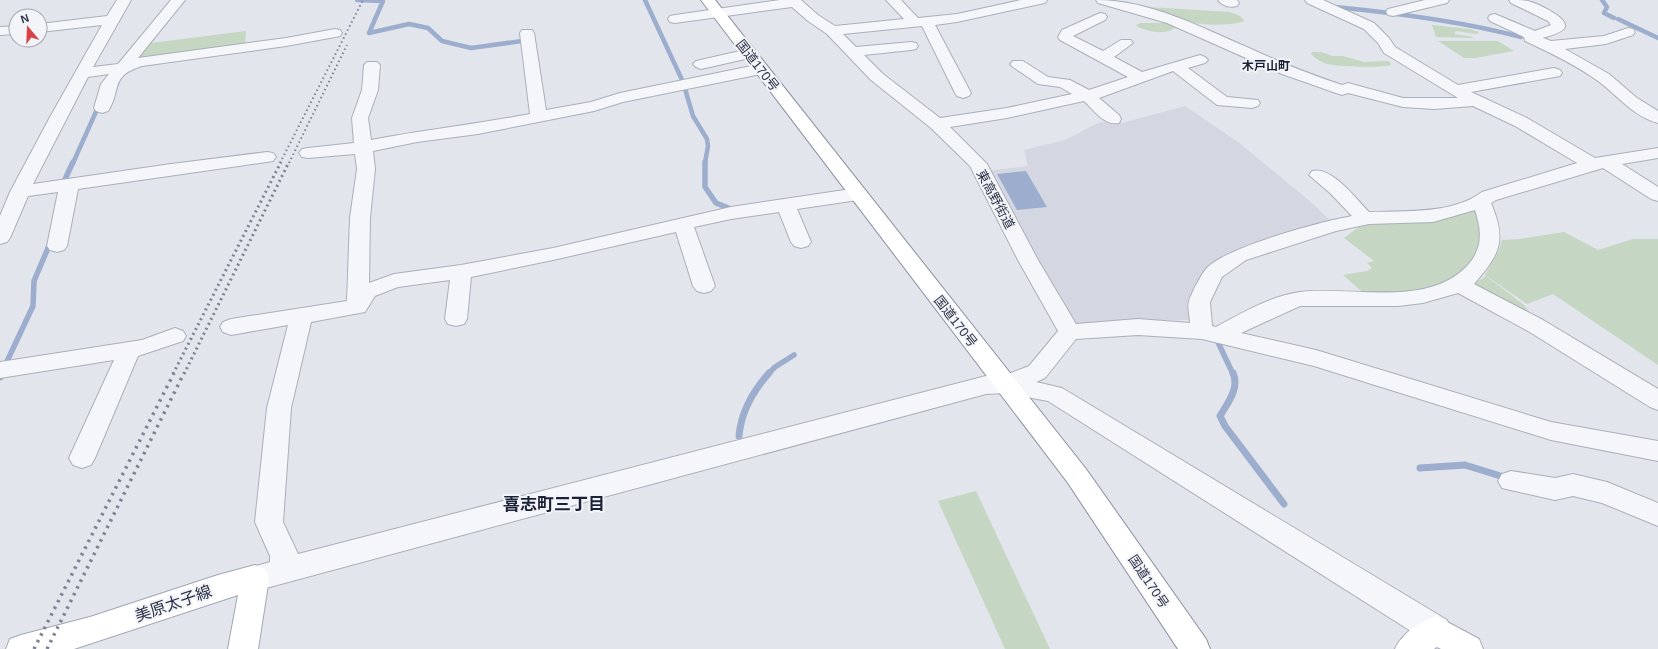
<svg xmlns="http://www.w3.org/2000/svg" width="1658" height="649" viewBox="0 0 1658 649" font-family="Arial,'Noto Sans JP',sans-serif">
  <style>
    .built { fill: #d4d7e1 }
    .green { fill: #c5d6c3 }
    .water { fill: #9cadcd }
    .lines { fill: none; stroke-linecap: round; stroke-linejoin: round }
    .stream-far2 { stroke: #9cadcd; stroke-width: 4.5 }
    .stream-far1 { stroke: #9cadcd; stroke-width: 5.5 }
    .stream { stroke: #9cadcd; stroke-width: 7 }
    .minor-casing { stroke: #aaafb9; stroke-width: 2 }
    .major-casing { stroke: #a1a7b8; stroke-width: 2 }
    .highway-casing { stroke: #8990a3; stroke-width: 2 }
    .minor { fill: #f5f6f9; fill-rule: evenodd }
    .major { fill: #fff; fill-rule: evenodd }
    .highway { fill: #fff; fill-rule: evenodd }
    .rail-far2 { stroke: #7b8296; stroke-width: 2; stroke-dasharray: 1.5 3; stroke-linecap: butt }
    .rail-far1 { stroke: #7b8296; stroke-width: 3; stroke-dasharray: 2 3.5; stroke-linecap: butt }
    .rail { stroke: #7b8296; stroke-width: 3.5; stroke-dasharray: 2.5 5; stroke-linecap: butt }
    .labels { text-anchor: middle; stroke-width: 4; stroke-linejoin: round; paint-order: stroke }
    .far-neighbourhood-label { font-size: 12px; font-weight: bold; fill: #1b2136; stroke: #f2f4f8 }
    .street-label { font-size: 13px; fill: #293045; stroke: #f2f4f8 }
    .near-street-label { font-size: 16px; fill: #293045; stroke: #f2f4f8 }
    .near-neighbourhood-label { font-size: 17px; font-weight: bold; fill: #1b2136; stroke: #f2f4f8 }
  </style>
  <rect width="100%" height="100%" fill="#e2e5eb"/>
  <path class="built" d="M 1185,106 L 1238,142 L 1311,202 L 1334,224 L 1230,254 L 1193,320 L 1136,321 L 1081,327 L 1069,320 L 986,171 L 1028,166 L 1024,150 L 1065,140 L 1098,123 L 1112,120 L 1122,123 Z"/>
  <g class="green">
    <path d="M 1148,7 L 1230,12 L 1240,16 L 1245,21 C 1216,30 1175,21 1147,11 Z"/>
    <path d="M 1140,23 L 1170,23 L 1177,26 C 1167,36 1149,32 1138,27 L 1136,25 Z"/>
    <path d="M 1432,25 L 1469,29 L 1479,32 L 1477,34 L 1456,31 L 1454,34 L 1474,37 L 1471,38 L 1436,37 Z"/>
    <path d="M 246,31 L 245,46 L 132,60 L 143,44 Z"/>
    <path d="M 1438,41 L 1498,41 L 1514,51 L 1475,58 L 1464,58 Z"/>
    <path d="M 1312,52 L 1321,52 L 1333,56 L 1343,56 L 1364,62 L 1387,61 L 1390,62 L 1391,65 C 1381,68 1334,67 1324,63 C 1319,61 1314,57 1311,54 Z"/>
    <path d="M 1478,209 L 1486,235 L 1467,274 L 1428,291 L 1368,297 L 1343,275 L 1367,271 L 1372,268 L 1367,263 L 1374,261 L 1344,238 L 1359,227 L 1368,225 L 1432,221 Z"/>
    <path d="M 1564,232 L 1598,250 L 1633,239 L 1658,239 L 1658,365 L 1553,294 L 1527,304 L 1485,275 L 1499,250 L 1502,240 L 1520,239 Z"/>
    <path d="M 1486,276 L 1523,304 L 1542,327 L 1468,287 Z"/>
    <path d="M 976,491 L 1050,649 L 1005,649 L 938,501 Z"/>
  </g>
  <path class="water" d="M 1026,171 L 1047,207 L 1017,210 L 997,174 Z"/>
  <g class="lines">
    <g class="stream-far2">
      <path d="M 357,0 L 383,1 L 369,33 L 409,24 L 428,28 L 442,41 L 471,48 L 529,40"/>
      <path d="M 645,0 L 683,82 L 693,116 L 707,139 L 708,146 L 705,163"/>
      <path d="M 1602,0 L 1607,7 L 1604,13 L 1614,18"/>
      <path d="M 1335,7 C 1397,13 1460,21 1521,37"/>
      <path d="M 1618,19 L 1658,38"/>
      <path d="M 73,163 L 99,105"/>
    </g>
    <g class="stream-far1">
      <path d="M 705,162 L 705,187 L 716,203 L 731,209"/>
      <path d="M 62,186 L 73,162"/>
      <path d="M 1216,338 L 1233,374"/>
      <path d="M 1,374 L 33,306 L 34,281 L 51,241"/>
      <path d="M 768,374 L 775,367 L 794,355"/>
    </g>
    <g class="stream">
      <path d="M 1233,373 C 1240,388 1227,404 1220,416 L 1225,426 L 1284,504"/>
      <path d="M 0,377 L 1,373"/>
      <path d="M 739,436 C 741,412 753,391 769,373"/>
      <path d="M 1420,468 L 1465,465 L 1507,478"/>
    </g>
    <g class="minor-casing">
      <g id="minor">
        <path d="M 117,0 L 131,0 L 93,67 L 118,64 L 171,0 L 185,0 L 138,58 L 286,38 L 335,29 L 340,30 L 342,33 L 340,36 L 335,37 L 286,46 L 142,66 C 109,76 122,90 108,111 L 102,113 L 96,111 L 94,108 L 101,84 L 109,74 L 88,77 L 33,184 L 171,164 L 267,152 L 273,153 L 276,157 L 273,161 L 267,162 L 78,189 L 67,246 L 64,250 L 57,252 L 50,250 L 47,246 L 58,192 L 28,196 L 10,238 L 7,242 L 0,244 L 0,216 L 10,192 L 50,117 L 102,25 L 40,32 L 40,24 L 107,16 Z"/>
        <path d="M 780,0 L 801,0 L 818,15 L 835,26 L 904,19 L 886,0 L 901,0 L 918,18 L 957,14 L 1021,0 L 1047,0 L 1045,3 L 1040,4 L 957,22 L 935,25 L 971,93 L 969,96 L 963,98 L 957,96 L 955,93 L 922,26 L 843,34 L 856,47 L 911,42 L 916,43 L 918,46 L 916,49 L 911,50 L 864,55 L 883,74 L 940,118 L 1007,108 L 1072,94 L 1060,87 L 1038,84 L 1013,67 L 1010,64 L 1013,61 L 1023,61 L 1048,77 L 1070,80 L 1089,90 L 1128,77 L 1060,40 L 1058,37 L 1062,30 L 1100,13 L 1105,14 L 1107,17 L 1105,20 L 1073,36 L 1103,51 L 1121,40 L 1131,40 L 1133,43 L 1114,57 L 1142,72 L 1200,55 L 1205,57 L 1208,60 L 1205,63 L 1188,68 L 1227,97 L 1258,100 L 1260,103 L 1258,106 L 1252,108 L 1217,105 L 1173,71 L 1099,98 L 1119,115 L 1121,119 L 1119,123 C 1104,126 1094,110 1084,101 L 1007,118 L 950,127 L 987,164 L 1038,260 L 1076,324 L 1138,319 L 1190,323 C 1190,317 1187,307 1189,301 C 1191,294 1201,275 1206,269 C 1225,247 1320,222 1352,216 L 1331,194 L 1309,175 L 1312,171 C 1332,166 1356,199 1369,212 C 1405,211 1453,214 1482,192 L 1577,163 L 1515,126 L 1473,106 L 1434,109 L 1403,107 L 1348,93 L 1342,95 L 1336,93 L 1282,74 L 1167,23 L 1098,3 L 1096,0 C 1150,0 1200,27 1249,48 C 1279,62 1310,74 1342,85 L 1348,83 L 1403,98 L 1458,98 L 1384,53 L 1378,43 L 1364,29 L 1307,3 L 1305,0 L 1323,0 L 1374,23 L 1389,38 L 1395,47 L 1458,85 L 1554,68 L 1560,70 L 1562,73 L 1560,76 L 1471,92 L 1527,118 L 1595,158 L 1658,148 L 1658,158 L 1622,164 L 1658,187 L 1658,201 L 1651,199 L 1603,168 L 1496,200 L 1491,203 C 1507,241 1500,254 1474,284 L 1543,320 L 1658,389 L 1658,410 L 1650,407 L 1528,331 L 1458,293 L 1423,303 L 1398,306 L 1300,306 L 1241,333 L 1316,350 L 1551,422 L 1658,441 L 1658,461 L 1551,440 L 1314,366 L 1202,339 L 1138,335 L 1076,339 L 1045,378 L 1036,382 L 1062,388 L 1447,620 L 1451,630 L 1447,640 L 1436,644 L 1425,640 L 1048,401 L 1005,393 L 986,394 L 255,591 L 245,587 L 241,578 L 245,569 L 270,562 L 270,556 L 255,522 L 267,408 L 288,325 L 231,335 L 223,332 L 220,327 L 223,322 L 231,319 L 347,301 L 350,218 L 357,169 L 355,154 L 308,158 L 302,157 L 299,153 L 302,149 L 308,148 L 354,143 L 352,118 L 362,90 L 364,65 L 367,62 L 377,62 L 380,65 L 378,90 L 368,118 L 371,140 C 424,130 477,124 530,114 L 520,33 L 522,30 L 532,30 L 534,33 L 546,110 L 591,102 L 620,93 L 761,64 L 766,66 L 769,69 L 766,72 L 761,74 L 623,102 L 594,111 L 478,134 L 417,142 L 373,151 L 375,169 L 370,218 L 369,283 L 394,274 L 461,265 L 553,248 L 731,207 L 858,188 L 865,190 L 867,194 L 865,198 L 858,200 L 797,209 L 811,242 L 808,246 L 801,248 L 794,246 L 791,242 L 779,212 L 731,219 L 694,227 L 715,286 L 711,291 L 704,293 L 697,291 L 693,286 L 676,232 L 553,260 L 471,277 L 467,319 L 464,324 L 456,326 L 448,324 L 445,319 L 450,280 L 398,287 L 375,296 L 365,312 L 311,322 L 291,408 L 283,522 L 298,554 L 986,376 L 1003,376 L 1029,366 L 1058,331 L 1018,260 L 970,166 L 931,128 L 871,80 L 827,34 L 808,21 L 792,7 L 675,23 L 670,22 L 668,19 L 670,16 L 675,15 ZM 1475,210 C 1482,231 1483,249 1467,266 C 1427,308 1353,286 1300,292 C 1273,295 1240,314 1216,327 L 1212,326 L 1210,302 L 1222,277 L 1246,260 L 1336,231 L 1369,224 L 1433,222 Z"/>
        <path d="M 1218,0 L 1237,0 L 1239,3 L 1237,6 C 1230,8 1222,6 1218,0 Z"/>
        <path d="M 1425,0 L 1449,0 L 1447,3 L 1393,16 L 1388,15 L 1386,12 L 1388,9 Z"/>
        <path d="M 1509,0 C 1515,0 1523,0 1528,1 C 1536,3 1568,17 1565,27 C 1563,33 1548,36 1543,38 L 1551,41 L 1604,36 L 1628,28 L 1633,29 L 1635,32 L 1633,35 L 1606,44 L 1565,49 L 1609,74 L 1637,98 L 1658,111 L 1658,123 C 1634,117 1617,95 1598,81 C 1576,65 1549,52 1525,41 L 1524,37 L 1490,21 L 1488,18 L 1490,15 L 1495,14 L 1535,31 L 1551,25 L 1548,21 L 1511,3 Z"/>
        <path d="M 16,26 L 16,34 L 0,35 L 0,27 Z"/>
        <path d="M 749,49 L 754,51 L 757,54 L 754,57 L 701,69 L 696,67 L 693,64 L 696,61 Z"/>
        <path d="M 175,328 L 183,331 L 186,336 L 183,341 L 138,356 L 95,458 L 91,465 L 82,468 L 73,465 L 69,458 L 114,360 L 0,378 L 0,362 L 142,340 Z"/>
        <path d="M 1511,471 L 1555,478 L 1573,474 L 1607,482 L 1658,503 L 1658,526 L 1602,503 L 1573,496 L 1555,500 L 1502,488 L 1498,481 L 1502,474 Z"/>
      </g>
    </g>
    <g class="major-casing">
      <g id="major">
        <path d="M 255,565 L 265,569 L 269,578 L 258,649 L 228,649 L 238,595 L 74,649 L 6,649 L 10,639 L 21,635 L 90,617 L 218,575 Z"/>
        <path d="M 1436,616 L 1479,639 L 1483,649 L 1441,649 L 1437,647 L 1434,649 L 1395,649 C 1402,633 1420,622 1436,616 Z"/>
      </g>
    </g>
    <g class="highway-casing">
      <path id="highway" d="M 701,0 L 715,0 L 1086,469 L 1206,639 L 1210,649 L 1178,649 L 1068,483 Z"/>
    </g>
    <use href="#minor" class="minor"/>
    <use href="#major" class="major"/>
    <use href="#highway" class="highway"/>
    <g class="rail-far2">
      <path d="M 280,163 L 363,0"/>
      <path d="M 289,163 L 347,45"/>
    </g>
    <g class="rail-far1">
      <path d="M 173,374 L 281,162"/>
      <path d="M 184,374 L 289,162"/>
    </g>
    <g class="rail">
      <path d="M 34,649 L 174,373"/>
      <path d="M 47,649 L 184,373"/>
    </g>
  </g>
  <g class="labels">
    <g class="far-neighbourhood-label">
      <text x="1266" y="70">木戸山町</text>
    </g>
    <g class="street-label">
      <text transform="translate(758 65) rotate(52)" y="5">国道170号</text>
      <text transform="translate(996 199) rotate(62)" y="5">東高野街道</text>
      <text transform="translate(956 321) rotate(52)" y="5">国道170号</text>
      <text transform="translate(1149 581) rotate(56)" y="5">国道170号</text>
    </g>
    <g class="near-street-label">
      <text transform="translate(173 603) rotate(-19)" y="6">美原太子線</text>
    </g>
    <g class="near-neighbourhood-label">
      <text x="554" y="510">喜志町三丁目</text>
    </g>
  </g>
  <g transform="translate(28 28) rotate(341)"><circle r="19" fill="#f2f4f8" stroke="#a2a6b0"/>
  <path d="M0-3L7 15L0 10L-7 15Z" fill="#d64245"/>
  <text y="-6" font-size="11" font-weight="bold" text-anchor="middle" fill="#293045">N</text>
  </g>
</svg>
